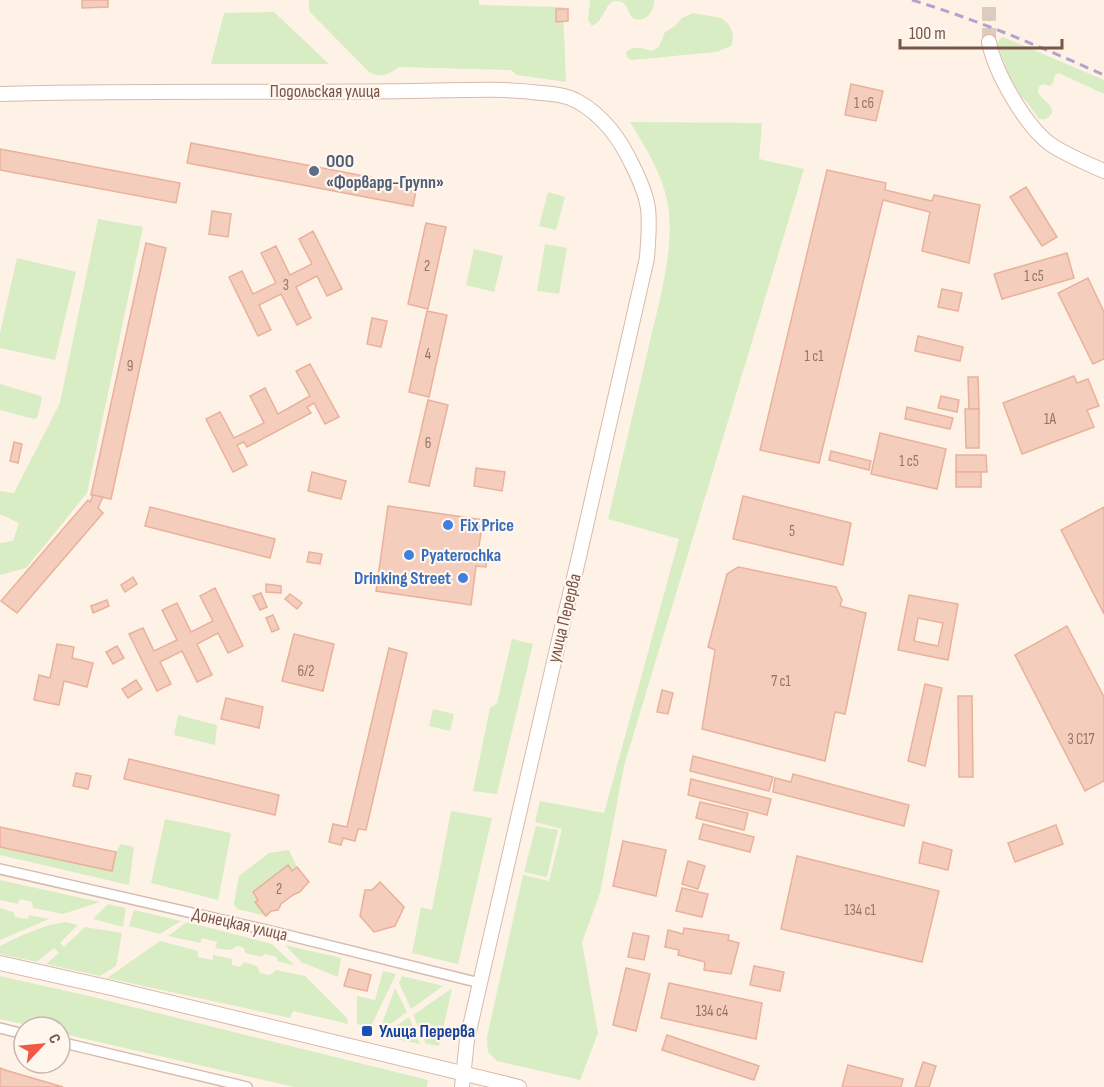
<svg xmlns="http://www.w3.org/2000/svg" width="1104" height="1087" viewBox="0 0 1104 1087" font-family="'Sofia Sans Condensed',sans-serif">
  <style>
    .green { fill: #d8edc3 }
    .building { fill: #f5cdbc; stroke: #e9b19b; stroke-width: 1.5; fill-rule: evenodd }
    .lines { fill: none; stroke-linecap: round; stroke-linejoin: round }
    .secondary-tunnel { stroke: #ddcbbe; stroke-width: 14; stroke-dasharray: 14 7; stroke-linecap: butt }
    .street-casing { stroke: #d4bbae; stroke-width: 12 }
    .secondary-casing { stroke: #d7baaa; stroke-width: 16 }
    .street { stroke: #fff; stroke-width: 9 }
    .secondary { stroke: #fff; stroke-width: 14 }
    .rail { stroke: #b4a3c9; stroke-width: 3; stroke-dasharray: 9 6; stroke-linecap: butt }
    .service-dot { fill: #5c6f8a; stroke: #fff7ee; stroke-width: 2 }
    .shop-dot { fill: #3f7fe0; stroke: #fff7ee; stroke-width: 2 }
    .transit-dot { fill: #1a4fb4; stroke: #fff7ee; stroke-width: 2 }
    .labels { text-anchor: middle; stroke-width: 4.5; stroke-linejoin: round; paint-order: stroke }
    .number-label { font-size: 15px; fill: #997365 }
    .street-label { font-size: 18px; fill: #7a5548; stroke: #fff7ee }
    .service-label { font-size: 18px; font-weight: bold; fill: #4e5e75; stroke: #fff7ee; text-anchor: start }
    .shop-label { font-size: 18px; font-weight: bold; fill: #366cbe; stroke: #fff7ee; text-anchor: start }
    .transit-label { font-size: 18px; font-weight: bold; fill: #164399; stroke: #fff7ee; text-anchor: start }
  </style>
  <rect width="100%" height="100%" fill="#fef2e6"/>
  <g class="green">
    <path d="M 309,0 L 479,0 L 479,5 L 563,7 L 566,82 L 517,75 L 511,70 L 399,67 C 388,75 380,79 368,71 L 309,11 Z"/>
    <path d="M 590,0 L 654,0 C 654,5 653,10 650,14 C 647,18 638,22 633,18 C 626,13 630,0 614,1 C 605,4 604,21 592,26 L 588,20 Z"/>
    <path d="M 274,12 L 329,64 L 211,64 L 224,13 Z"/>
    <path d="M 693,13 L 721,18 C 731,24 736,35 731,46 L 716,52 L 632,60 L 629,59 L 627,57 L 626,52 L 633,48 L 641,48 L 652,51 L 656,49 L 659,47 L 665,32 L 675,26 L 682,18 Z"/>
    <path d="M 1003,37 L 1104,80 L 1104,94 L 1059,73 L 1055,75 L 1053,83 L 1050,86 L 1042,84 L 1039,87 C 1038,88 1038,90 1038,92 C 1041,100 1059,107 1049,117 C 1045,120 1044,119 1039,119 L 1027,102 L 1021,96 L 1009,76 L 998,46 C 998,41 999,39 1003,37 Z"/>
    <path d="M 630,122 L 762,123 L 759,159 L 804,169 L 624,766 L 600,893 L 582,942 L 598,1033 L 580,1080 L 497,1061 L 488,1052 L 487,1037 L 523,875 L 549,881 L 562,829 L 535,822 L 540,801 L 604,813 L 679,539 L 608,519 C 621,464 634,409 647,354 C 657,308 677,247 667,200 C 661,172 645,146 630,122 Z"/>
    <path d="M 548,192 L 565,197 L 556,230 L 539,226 Z"/>
    <path d="M 98,219 L 143,227 L 87,493 L 26,568 L 0,575 L 0,543 L 13,541 L 19,523 L 0,514 L 0,491 L 14,493 L 60,403 Z"/>
    <path d="M 545,244 L 567,248 L 559,294 L 537,291 Z"/>
    <path d="M 474,249 L 503,256 L 494,292 L 466,285 Z"/>
    <path d="M 17,258 L 76,272 L 55,360 L 0,348 L 0,333 Z"/>
    <path d="M 0,384 L 41,396 L 42,399 L 37,418 L 34,419 L 0,410 Z"/>
    <path d="M 512,639 L 533,644 L 497,794 L 473,791 L 490,708 L 497,703 Z"/>
    <path d="M 433,709 L 454,714 L 450,731 L 429,726 Z"/>
    <path d="M 178,715 L 217,725 L 215,745 L 174,735 Z"/>
    <path d="M 451,811 L 492,818 L 458,964 L 412,953 L 421,907 L 432,910 Z"/>
    <path d="M 165,819 L 231,833 L 218,900 L 151,883 Z"/>
    <path d="M 536,826 L 558,830 L 547,877 L 524,872 Z"/>
    <path d="M 121,844 L 134,847 L 129,885 L 0,855 L 0,847 L 112,871 L 116,852 Z"/>
    <path d="M 289,850 L 297,867 L 292,871 L 288,865 L 253,892 L 258,900 L 256,902 L 266,916 L 237,909 L 234,904 L 239,876 L 269,853 Z"/>
    <path d="M 0,880 L 100,902 L 63,914 L 33,908 L 32,902 L 20,899 L 18,904 L 0,900 Z"/>
    <path d="M 108,904 L 126,908 L 123,927 L 93,919 Z"/>
    <path d="M 0,908 L 13,912 L 15,917 L 28,919 L 29,915 L 49,919 L 0,940 Z"/>
    <path d="M 134,910 L 181,921 L 160,934 L 129,926 Z"/>
    <path d="M 65,922 L 78,925 L 60,943 L 64,947 L 85,927 L 122,933 L 116,966 L 100,976 L 46,964 L 59,953 L 54,948 L 37,962 L 0,954 L 0,946 C 20,936 43,925 65,922 Z"/>
    <path d="M 187,922 L 272,944 L 295,966 L 277,961 L 277,957 L 264,954 L 262,957 L 245,953 L 244,948 L 238,946 L 230,950 L 215,948 L 217,942 L 202,938 L 200,943 L 168,936 Z"/>
    <path d="M 160,941 L 198,951 L 198,957 L 213,960 L 213,955 L 232,959 L 232,965 L 240,967 L 244,962 L 257,966 L 260,973 L 270,975 L 276,970 L 305,976 L 347,1018 L 348,1024 L 293,1011 L 290,1018 L 107,978 Z"/>
    <path d="M 285,945 L 341,958 L 338,977 L 301,962 Z"/>
    <path d="M 383,971 L 396,974 L 370,1028 L 357,1024 L 357,996 L 375,1000 Z"/>
    <path d="M 0,976 L 89,996 L 428,1080 L 427,1087 L 294,1087 L 60,1033 L 60,1027 L 36,1027 L 0,1019 Z"/>
    <path d="M 402,976 L 443,986 L 411,1009 L 399,983 Z"/>
    <path d="M 395,988 L 407,1012 L 379,1032 Z"/>
    <path d="M 451,989 L 452,989 L 439,1046 L 426,1044 L 413,1015 Z"/>
    <path d="M 409,1017 L 420,1044 L 382,1036 Z"/>
  </g>
  <g class="building">
    <path d="M 82,0 L 108,0 L 108,7 L 82,8 Z"/>
    <path d="M 556,9 L 568,9 L 568,21 L 556,22 Z"/>
    <path d="M 851,84 L 883,91 L 876,121 L 845,115 Z"/>
    <path d="M 191,143 L 417,186 L 413,206 L 187,163 Z"/>
    <path d="M 0,149 L 180,183 L 176,203 L 0,170 Z"/>
    <path d="M 827,170 L 886,183 L 885,190 L 932,201 L 934,195 L 980,205 L 969,263 L 922,251 L 930,212 L 883,200 L 819,463 L 760,450 Z"/>
    <path d="M 1026,187 L 1057,237 L 1042,246 L 1010,197 Z"/>
    <path d="M 212,211 L 231,214 L 228,237 L 209,234 Z"/>
    <path d="M 426,223 L 446,227 L 428,309 L 408,304 Z"/>
    <path d="M 313,231 L 342,289 L 327,296 L 317,276 L 296,287 L 311,318 L 297,325 L 281,294 L 259,305 L 271,330 L 258,336 L 229,277 L 242,271 L 253,294 L 276,283 L 261,253 L 276,246 L 290,275 L 312,264 L 299,239 Z"/>
    <path d="M 146,243 L 166,248 L 111,499 L 91,495 Z"/>
    <path d="M 1067,253 L 1074,278 L 1002,299 L 994,274 Z"/>
    <path d="M 1088,278 L 1104,312 L 1104,359 L 1093,364 L 1058,293 Z"/>
    <path d="M 942,289 L 962,293 L 958,311 L 938,307 Z"/>
    <path d="M 427,311 L 447,315 L 429,397 L 409,392 Z"/>
    <path d="M 372,318 L 387,321 L 381,347 L 367,344 Z"/>
    <path d="M 918,336 L 963,347 L 960,361 L 915,351 Z"/>
    <path d="M 310,364 L 339,417 L 325,424 L 314,403 L 307,407 L 311,413 L 247,447 L 244,442 L 237,445 L 247,465 L 233,472 L 206,419 L 220,412 L 234,438 L 264,423 L 250,396 L 265,388 L 278,414 L 310,396 L 296,371 Z"/>
    <path d="M 1074,376 L 1077,383 L 1088,379 L 1099,406 L 1087,410 L 1094,427 L 1022,454 L 1003,403 Z"/>
    <path d="M 968,377 L 978,377 L 979,409 L 969,409 Z"/>
    <path d="M 941,396 L 959,400 L 957,412 L 938,408 Z"/>
    <path d="M 428,400 L 448,405 L 429,486 L 409,482 Z"/>
    <path d="M 907,407 L 953,418 L 950,429 L 905,419 Z"/>
    <path d="M 965,409 L 979,409 L 979,448 L 966,448 Z"/>
    <path d="M 880,433 L 946,449 L 937,489 L 871,474 Z"/>
    <path d="M 14,442 L 22,444 L 18,463 L 10,461 Z"/>
    <path d="M 831,451 L 871,461 L 869,470 L 829,460 Z"/>
    <path d="M 956,455 L 986,455 L 987,472 L 956,472 Z"/>
    <path d="M 476,468 L 505,472 L 502,491 L 474,486 Z"/>
    <path d="M 312,472 L 346,481 L 341,499 L 308,491 Z"/>
    <rect x="956" y="472" width="25" height="15"/>
    <path d="M 93,495 L 103,497 L 98,508 L 103,513 L 17,613 L 1,601 L 88,500 L 90,502 Z"/>
    <path d="M 743,496 L 851,523 L 843,565 L 733,539 Z"/>
    <path d="M 388,506 L 483,520 L 478,553 L 487,554 L 486,567 L 476,566 L 471,605 L 376,591 Z"/>
    <path d="M 150,507 L 275,539 L 270,558 L 145,526 Z"/>
    <path d="M 1104,507 L 1104,614 L 1061,530 Z"/>
    <path d="M 309,552 L 322,554 L 320,564 L 307,562 Z"/>
    <path d="M 738,567 L 836,587 L 842,600 L 840,606 L 866,613 L 845,714 L 835,712 L 825,761 L 702,729 L 715,650 L 708,647 L 727,574 Z"/>
    <path d="M 133,577 L 137,584 L 125,592 L 121,585 Z"/>
    <path d="M 266,584 L 281,586 L 281,593 L 266,592 Z"/>
    <path d="M 215,588 L 243,646 L 228,653 L 218,633 L 197,644 L 212,675 L 197,682 L 182,651 L 160,662 L 171,684 L 157,691 L 129,634 L 143,628 L 154,651 L 177,640 L 162,610 L 177,603 L 191,632 L 213,621 L 200,596 Z"/>
    <path d="M 261,593 L 267,607 L 260,610 L 253,596 Z"/>
    <path d="M 290,594 L 302,603 L 297,609 L 285,599 Z"/>
    <path d="M 909,595 L 958,604 L 948,660 L 898,650 ZM 918,618 L 943,623 L 938,646 L 914,641 Z"/>
    <path d="M 107,600 L 109,606 L 93,613 L 91,606 Z"/>
    <path d="M 273,615 L 279,629 L 272,632 L 266,618 Z"/>
    <path d="M 1067,626 L 1104,697 L 1104,781 L 1085,791 L 1015,655 Z"/>
    <path d="M 294,634 L 334,644 L 323,691 L 282,681 Z"/>
    <path d="M 57,644 L 74,647 L 72,658 L 93,663 L 87,687 L 64,681 L 59,705 L 34,700 L 39,675 L 50,678 Z"/>
    <path d="M 117,646 L 124,658 L 113,664 L 106,652 Z"/>
    <path d="M 389,648 L 407,653 L 366,830 L 358,829 L 355,841 L 343,838 L 341,845 L 329,842 L 333,824 L 347,827 Z"/>
    <path d="M 136,680 L 142,689 L 128,698 L 122,689 Z"/>
    <path d="M 925,684 L 942,688 L 925,766 L 908,761 Z"/>
    <path d="M 662,690 L 673,693 L 668,714 L 657,712 Z"/>
    <path d="M 958,696 L 972,696 L 973,777 L 959,777 Z"/>
    <path d="M 226,698 L 263,707 L 259,728 L 221,719 Z"/>
    <path d="M 693,756 L 773,777 L 769,791 L 690,771 Z"/>
    <path d="M 129,759 L 279,795 L 275,815 L 124,779 Z"/>
    <path d="M 76,773 L 91,776 L 88,789 L 73,786 Z"/>
    <path d="M 793,774 L 909,805 L 904,826 L 773,792 L 775,778 L 791,782 Z"/>
    <path d="M 691,779 L 771,799 L 767,815 L 688,795 Z"/>
    <path d="M 700,802 L 748,813 L 744,830 L 696,818 Z"/>
    <path d="M 703,824 L 754,837 L 750,852 L 699,839 Z"/>
    <path d="M 1056,825 L 1063,844 L 1015,862 L 1008,843 Z"/>
    <path d="M 0,827 L 116,852 L 112,871 L 0,847 Z"/>
    <path d="M 623,841 L 666,850 L 656,896 L 613,886 Z"/>
    <path d="M 923,842 L 952,850 L 948,870 L 919,863 Z"/>
    <path d="M 797,856 L 939,891 L 922,962 L 781,929 Z"/>
    <path d="M 688,861 L 705,866 L 698,889 L 682,884 Z"/>
    <path d="M 288,865 L 292,871 L 297,867 L 309,882 L 304,887 L 300,892 L 293,895 L 281,904 L 278,910 L 271,911 L 266,916 L 255,902 L 258,900 L 253,892 Z"/>
    <path d="M 380,882 L 404,907 L 395,926 L 374,932 L 360,916 L 365,890 L 372,890 Z"/>
    <path d="M 682,888 L 708,894 L 702,917 L 676,911 Z"/>
    <path d="M 684,928 L 729,935 L 728,940 L 739,943 L 731,974 L 704,970 L 705,962 L 678,955 L 679,950 L 665,947 L 668,930 L 683,934 Z"/>
    <path d="M 633,933 L 649,936 L 644,960 L 628,957 Z"/>
    <path d="M 754,966 L 784,972 L 780,991 L 750,985 Z"/>
    <path d="M 626,968 L 650,974 L 636,1031 L 613,1025 Z"/>
    <path d="M 349,969 L 371,975 L 367,991 L 344,986 Z"/>
    <path d="M 669,983 L 762,1003 L 756,1039 L 661,1018 Z"/>
    <path d="M 667,1035 L 759,1066 L 754,1080 L 662,1050 Z"/>
    <path d="M 923,1062 L 936,1066 L 929,1087 L 915,1087 Z"/>
    <path d="M 848,1065 L 903,1079 L 901,1087 L 842,1087 Z"/>
    <path d="M 0,1068 L 5,1070 L 63,1087 L 0,1087 Z"/>
  </g>
  <g class="lines">
    <path class="secondary-tunnel" d="M 989,42 L 989,0"/>
    <g class="street-casing">
      <g id="street">
        <path d="M 0,869 L 275,932 L 480,983"/>
        <path d="M 0,1028 L 24,1034"/>
        <path d="M 60,1042 L 247,1087"/>
      </g>
    </g>
    <g class="secondary-casing">
      <g id="secondary">
        <path d="M 989,42 C 995,73 1025,125 1050,144 C 1066,155 1086,163 1104,171"/>
        <path d="M 0,94 C 137,90 273,93 410,91 C 454,91 498,87 541,93 C 553,94 566,95 577,101 C 590,108 602,119 611,130 C 625,147 645,187 648,208 C 650,225 648,241 647,258 L 578,561 L 559,640 L 480,983 L 467,1040 L 462,1087"/>
        <path d="M 0,963 L 107,987 L 519,1087"/>
      </g>
    </g>
    <use href="#street" class="street"/>
    <use href="#secondary" class="secondary"/>
    <path class="rail" d="M 912,0 C 978,20 1041,47 1104,75"/>
  </g>
  <circle class="service-dot" cx="314" cy="171" r="6"/>
  <g class="shop-dot">
    <circle cx="448" cy="525" r="6"/>
    <circle cx="409" cy="555" r="6"/>
    <circle cx="463" cy="578" r="6"/>
  </g>
  <rect class="transit-dot" x="361" y="1025" width="12" height="12" rx="3"/>
  <g class="labels">
    <g class="number-label">
      <text x="864" y="108">1 с6</text>
      <text x="427" y="271">2</text>
      <text x="1034" y="281">1 с5</text>
      <text x="286" y="290">3</text>
      <text x="428" y="359">4</text>
      <text x="814" y="361">1 с1</text>
      <text x="130" y="371">9</text>
      <text x="1050" y="424">1А</text>
      <text x="428" y="448">6</text>
      <text x="909" y="466">1 с5</text>
      <text x="792" y="536">5</text>
      <text x="306" y="676">6/2</text>
      <text x="781" y="686">7 с1</text>
      <text x="1081" y="744">3 С17</text>
      <text x="279" y="894">2</text>
      <text x="860" y="915">134 с1</text>
      <text x="712" y="1016">134 с4</text>
    </g>
    <g class="street-label">
      <text x="325" y="97">Подольская улица</text>
      <text transform="translate(564 618) rotate(-76)" y="6">улица Перерва</text>
      <text transform="translate(240 924) rotate(13)" y="6">Донецкая улица</text>
    </g>
    <g class="service-label">
      <text x="326" y="167">ООО<tspan x="326" dy="21">«Форвард-Групп»</tspan></text>
    </g>
    <g class="shop-label">
      <text x="460" y="531">Fix Price</text>
      <text x="421" y="561">Pyaterochka</text>
      <text x="451" y="584" text-anchor="end">Drinking Street</text>
    </g>
    <g class="transit-label">
      <text x="379" y="1037">Улица Перерва</text>
    </g>
  </g>
  <g transform="translate(42 1045) rotate(64)"><circle r="28" fill="#fff7ee" stroke="#cab6ac" stroke-width="1.5"/>
  <path d="M0-4.5L10 22L0 15L-10 22Z" fill="#f05944"/>
  <text y="-9" font-size="16" font-weight="bold" text-anchor="middle" fill="#7a5548">С</text>
  </g>
  <path d="M900 39v9h162v-9" fill="none" stroke="#7a5548" stroke-width="3"/>
  <text x="909" y="39" font-size="18" fill="#7a5548" stroke="#fff7ee" stroke-width="4.5" paint-order="stroke">100 m</text>
</svg>
